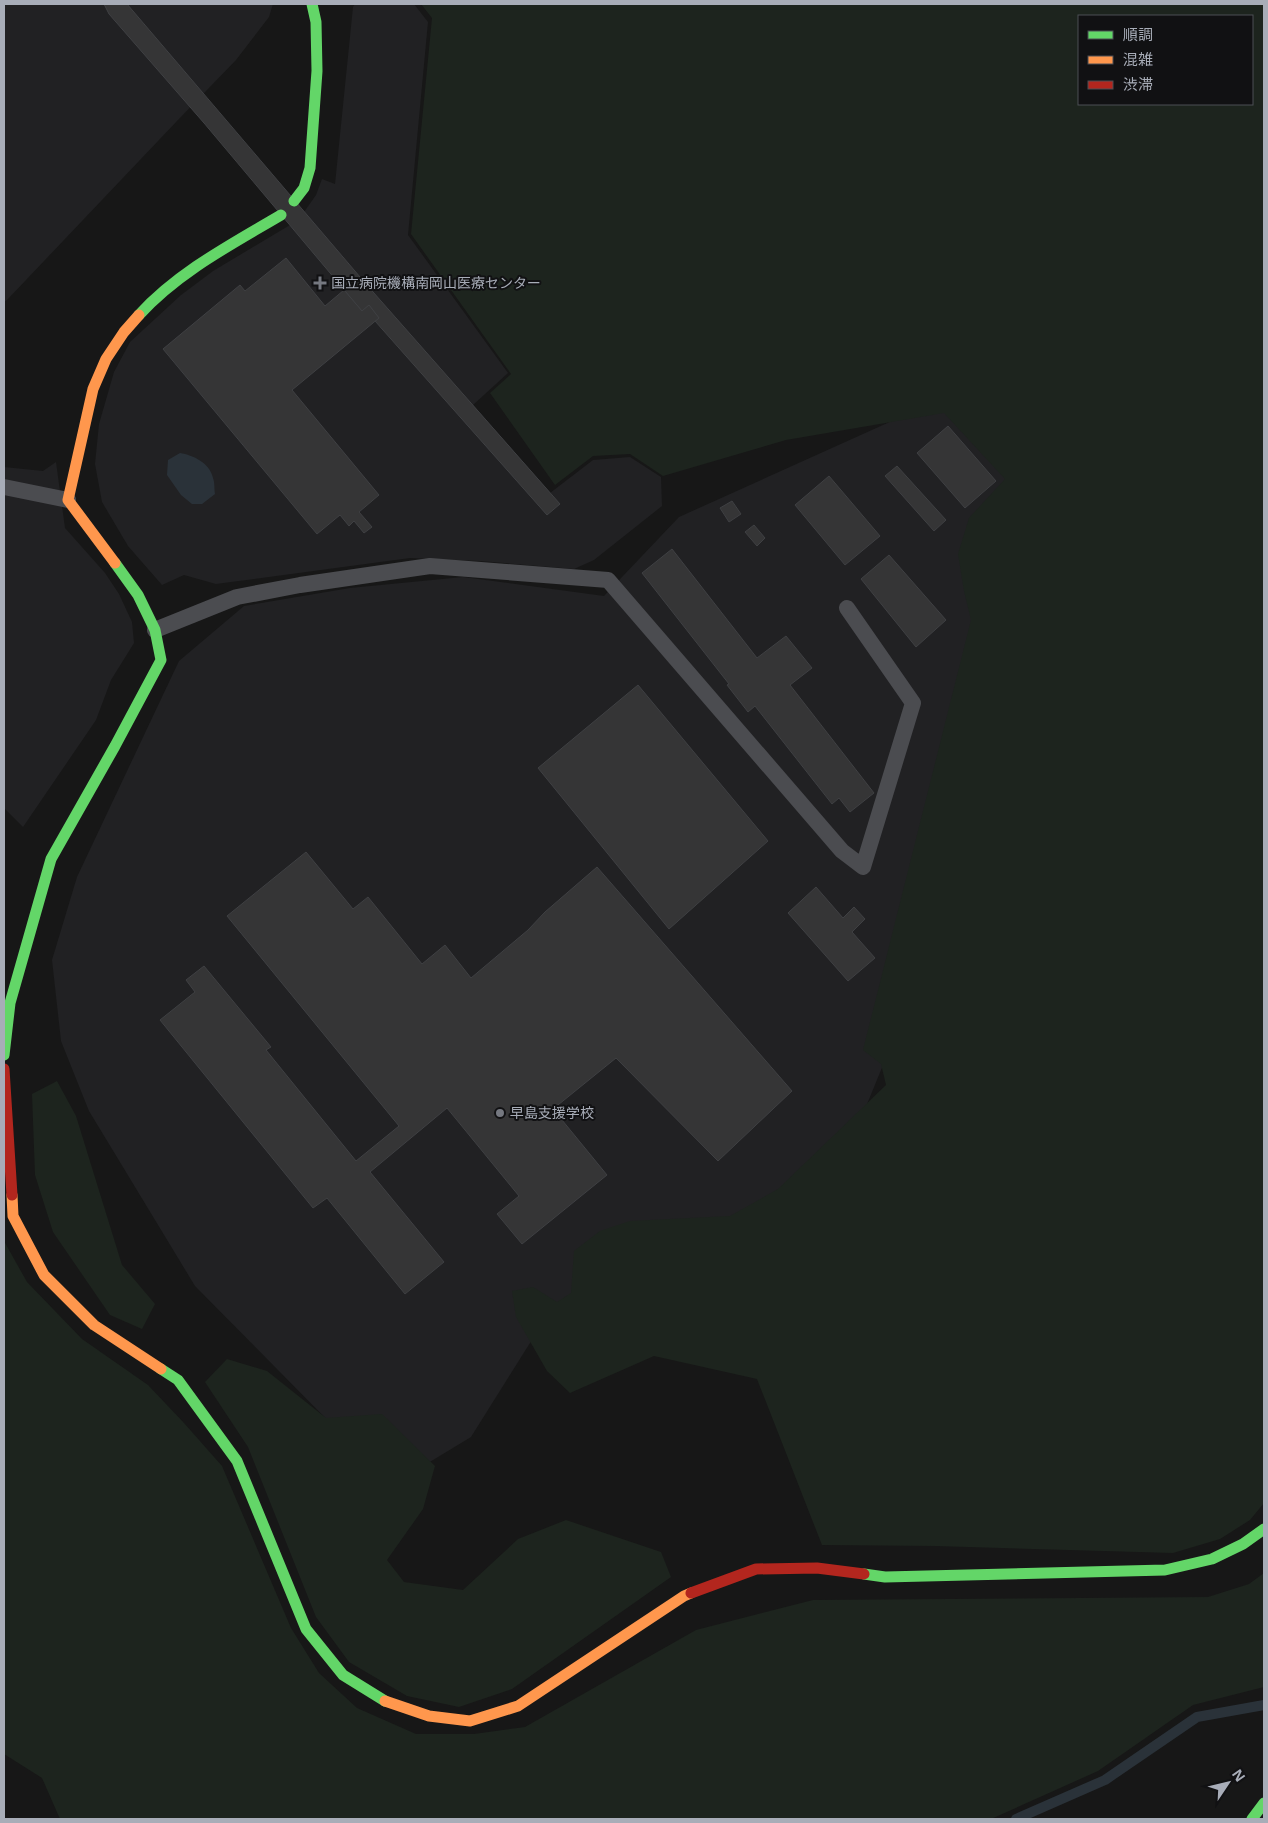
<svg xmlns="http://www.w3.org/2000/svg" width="1268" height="1823" viewBox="0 0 1268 1823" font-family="'Noto Sans','Noto Sans JP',sans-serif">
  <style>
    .built { fill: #212123 }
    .green { fill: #1d241e; fill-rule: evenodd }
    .water { fill: #2a3239 }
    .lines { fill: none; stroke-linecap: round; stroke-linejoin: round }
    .stream { stroke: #2a3239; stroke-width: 10 }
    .building { fill: #353536; stroke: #3f4043 }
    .lane { stroke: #4b4c50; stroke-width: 16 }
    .fast { stroke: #63d668; stroke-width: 11 }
    .slow { stroke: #ff974d; stroke-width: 11 }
    .jam { stroke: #b3261e; stroke-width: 11 }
    .poi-dot { fill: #757880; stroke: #111113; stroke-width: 2 }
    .labels { text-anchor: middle; stroke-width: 4; stroke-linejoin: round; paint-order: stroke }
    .poi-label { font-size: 14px; fill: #a8adb8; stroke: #111113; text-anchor: start }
  </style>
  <rect width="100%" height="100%" fill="#171717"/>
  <g class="built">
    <path d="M 4,4 L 273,4 L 269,17 L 236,60 L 177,121 L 7,300 L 4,302 Z"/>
    <path d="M 355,4 L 414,4 L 428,22 L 408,235 L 508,373 L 473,405 L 550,493 L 593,460 L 630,457 L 661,477 L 662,506 L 594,560 L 574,569 L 480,561 L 410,558 L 216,584 L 184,575 L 162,585 L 128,546 L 102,502 L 95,464 L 99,424 L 114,372 L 130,342 L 181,295 L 213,271 L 290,225 L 304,212 L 316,195 L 322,179 L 335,184 L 353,7 Z"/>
    <path d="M 954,393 L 1024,473 L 957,885 L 849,1148 L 720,1233 L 545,1319 L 471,1437 L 410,1474 L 358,1451 L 195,1286 L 89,1111 L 61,1041 L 52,960 L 77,877 L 179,661 L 244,606 L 350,588 L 463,577 L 604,596 L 679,517 Z"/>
    <path d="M 56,462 L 65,528 L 105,573 L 119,594 L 132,622 L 134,643 L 111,680 L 96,720 L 23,827 L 4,808 L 4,467 L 43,471 Z"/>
  </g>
  <g class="green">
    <path d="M 421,4 L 1264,4 L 1264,1503 L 1250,1520 L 1220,1539 L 1173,1553 L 935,1546 L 822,1545 L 757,1379 L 654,1356 L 570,1393 L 547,1371 L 516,1317 L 512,1291 L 533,1287 L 557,1302 L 571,1293 L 574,1251 L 600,1231 L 630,1221 L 730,1216 L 778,1189 L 886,1085 L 881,1064 L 863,1050 L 971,620 L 964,591 L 958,554 L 969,518 L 1005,479 L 944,413 L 786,440 L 663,476 L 630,454 L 593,456 L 555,485 L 490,393 L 511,374 L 411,234 L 432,18 ZM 1079,16 L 1252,16 L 1252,104 L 1079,104 Z"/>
    <path d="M 57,1081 L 76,1116 L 122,1265 L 155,1304 L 142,1329 L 110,1315 L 53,1232 L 35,1175 L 32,1094 Z"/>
    <path d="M 4,1241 L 27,1282 L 82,1339 L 148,1385 L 184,1423 L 222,1466 L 291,1628 L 319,1673 L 357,1708 L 416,1734 L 474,1734 L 525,1727 L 696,1630 L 813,1600 L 1208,1597 L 1249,1584 L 1264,1573 L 1264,1687 L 1193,1705 L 1098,1771 L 991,1819 L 60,1819 L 42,1778 L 4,1754 Z"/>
    <path d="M 227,1359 L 267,1371 L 326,1418 L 382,1414 L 435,1466 L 423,1509 L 387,1560 L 404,1582 L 463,1590 L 518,1539 L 566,1520 L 661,1552 L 671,1577 L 512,1689 L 459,1707 L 407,1696 L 349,1662 L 316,1617 L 248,1447 L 205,1382 Z"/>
  </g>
  <path class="water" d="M 180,453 C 193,455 210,463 213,478 C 215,483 214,489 215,494 L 202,504 L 192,504 L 181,495 L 167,475 L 168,460 Z"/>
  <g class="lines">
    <path class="stream" d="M 1016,1819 L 1105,1780 L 1197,1717 L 1264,1705"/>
  </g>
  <g class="building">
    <path d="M 104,4 L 127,4 L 366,284 L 560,504 L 547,515 L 375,321 L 379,318 L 369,305 L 362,311 L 204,123 L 109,14 Z"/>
    <path d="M 286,258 L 325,306 L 344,290 L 362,311 L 369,305 L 379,318 L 292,390 L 379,495 L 359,512 L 372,527 L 364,533 L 354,521 L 349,526 L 340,515 L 317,534 L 163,349 L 240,285 L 245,291 Z"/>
    <path d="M 948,426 L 996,481 L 965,508 L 917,453 Z"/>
    <path d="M 897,466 L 946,520 L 934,531 L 885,476 Z"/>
    <path d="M 829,476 L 880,536 L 845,565 L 795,505 Z"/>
    <path d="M 732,501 L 741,514 L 729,522 L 720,508 Z"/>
    <path d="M 754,525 L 765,538 L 757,546 L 745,532 Z"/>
    <path d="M 672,549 L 757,658 L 786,636 L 812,668 L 790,685 L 874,793 L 850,812 L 839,798 L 832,804 L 755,706 L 748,712 L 727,685 L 729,684 L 642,573 Z"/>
    <path d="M 889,555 L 946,620 L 916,647 L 861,579 Z"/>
    <path d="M 638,685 L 768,841 L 669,929 L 538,768 Z"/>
    <path d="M 306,852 L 353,909 L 368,897 L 422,964 L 445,945 L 471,978 L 528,930 L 545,912 L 597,867 L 792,1091 L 718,1161 L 616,1058 L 553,1109 L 607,1175 L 522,1244 L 497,1214 L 519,1196 L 447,1108 L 370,1172 L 444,1262 L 405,1294 L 327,1198 L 313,1208 L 160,1020 L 195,992 L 186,980 L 204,966 L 271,1047 L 266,1050 L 356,1161 L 399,1126 L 227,916 Z"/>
    <path d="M 816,887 L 843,918 L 854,907 L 865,919 L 852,932 L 875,958 L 848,981 L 788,913 Z"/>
  </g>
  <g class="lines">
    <g class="lane">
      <path d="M 4,487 L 68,500"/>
      <path d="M 155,630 L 237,597 L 300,585 L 430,566 L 608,580 L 842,851 L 863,867 L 913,703 L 847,608"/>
    </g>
    <g class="fast">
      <path d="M 294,201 L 304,188 L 310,168 L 317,71 L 316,22 L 312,4"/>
      <path d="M 139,315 C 178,272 232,244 281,215"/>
      <path d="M 4,1055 L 10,1003 L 51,859 L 115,746 L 161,660 L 155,630 L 138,595 L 115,563"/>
      <path d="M 161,1369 L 178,1380 L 237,1461 L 306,1629 L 343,1675 L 385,1701"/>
      <path d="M 864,1574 L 885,1577 L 1165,1570 L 1212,1559 L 1243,1544 L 1264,1529"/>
      <path d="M 1252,1819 L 1264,1803"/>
    </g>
    <g class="slow">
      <path d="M 115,563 L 68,500 L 93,389 L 106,359 L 124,332 L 139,315"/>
      <path d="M 12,1195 L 13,1216 L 44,1275 L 94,1325 L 161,1369"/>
      <path d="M 385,1701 L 429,1716 L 470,1721 L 518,1706 L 684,1596 L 691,1593"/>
    </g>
    <g class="jam">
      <path d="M 4,1069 L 12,1195"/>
      <path d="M 691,1593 L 756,1569 L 817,1568 L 864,1574"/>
    </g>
  </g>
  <g class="poi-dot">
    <path d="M317.5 275.5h5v5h5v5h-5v5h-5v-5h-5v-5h5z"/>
    <circle cx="500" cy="1113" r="5"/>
  </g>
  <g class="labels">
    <g class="poi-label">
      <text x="331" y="288">国立病院機構南岡山医療センター</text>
      <text x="510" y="1118">早島支援学校</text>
    </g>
  </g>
  <rect width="1268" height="1823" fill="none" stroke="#a8adb8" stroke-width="10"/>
  <rect x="1078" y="15" width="175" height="90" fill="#111113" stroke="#4d4f55"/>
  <rect x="1088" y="31" width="25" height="8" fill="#63d668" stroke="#4d4f55"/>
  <text x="1123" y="40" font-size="15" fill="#a8adb8">順調</text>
  <rect x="1088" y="56" width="25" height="8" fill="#ff974d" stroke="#4d4f55"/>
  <text x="1123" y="65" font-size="15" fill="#a8adb8">混雑</text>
  <rect x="1088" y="81" width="25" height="8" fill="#b3261e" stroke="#4d4f55"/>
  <text x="1123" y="90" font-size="15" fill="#a8adb8">渋滞</text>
  <g transform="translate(1228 1783) rotate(55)" stroke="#111113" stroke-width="4" paint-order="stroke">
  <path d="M0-4L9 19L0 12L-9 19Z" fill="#a8adb8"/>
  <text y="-8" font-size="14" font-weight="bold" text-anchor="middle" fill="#a8adb8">N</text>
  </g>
</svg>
